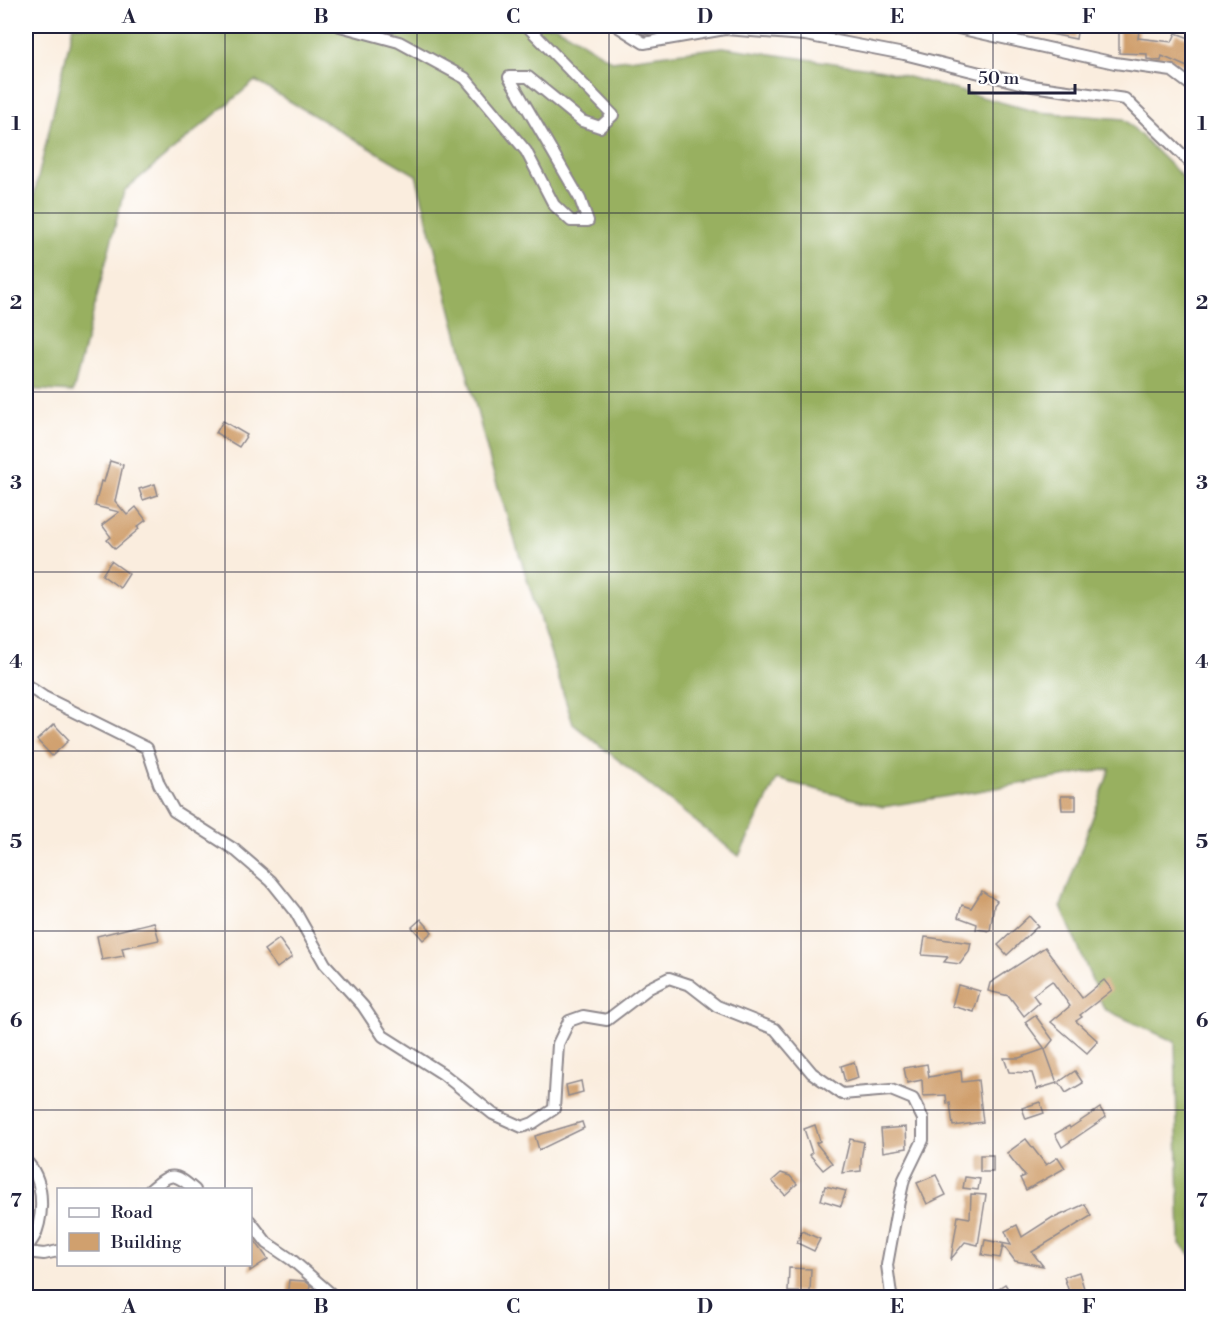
<svg xmlns="http://www.w3.org/2000/svg" width="1218" height="1323" viewBox="0 0 1218 1323" font-family="'Libre Bodoni',serif">
  <style>
    .forest { fill: #98b060; stroke: #5d694e; stroke-width: 1.5 }
    .building { fill: #d0a06e }
    .lines { fill: none; stroke-linecap: round; stroke-linejoin: round }
    .street-casing { stroke: #8e888c; stroke-width: 14 }
    .street { stroke: #fff; stroke-width: 10 }
    .grid { fill: none; stroke: #22223b; stroke-width: 1.5; stroke-opacity: 0.55 }
    .neatline { fill: none; stroke: #22223b; stroke-width: 2 }
    .grid-label { font-size: 20px; text-anchor: middle; font-weight: bold; fill: #22223b }
  </style>
  <rect width="100%" height="100%" fill="#fff"/>
  <filter id="ink" filterUnits="userSpaceOnUse"><feTurbulence type="fractalNoise" baseFrequency=".0167" numOctaves="2"/><feDisplacementMap in="SourceGraphic" scale="12" xChannelSelector="R" yChannelSelector="G"/><feConvolveMatrix kernelMatrix="1 2 1 2 8 2 1 2 1" color-interpolation-filters="sRGB"/></filter>
  <filter id="wash" filterUnits="userSpaceOnUse"><feTurbulence type="fractalNoise" baseFrequency=".008" numOctaves="4" result="noise"/><feDisplacementMap in="SourceGraphic" scale="24" xChannelSelector="R" yChannelSelector="G"/><feGaussianBlur stdDeviation="1.35" result="paint"/><feColorMatrix in="noise" values="0 0 0 0 0 0 0 0 0 0 0 0 0 0 0 0 0 1.4 0 .05"/><feComposite in="paint" operator="in"/></filter>
  <g filter="url(#wash)">
    <rect width="100%" height="100%" fill="#faedde"/>
    <path class="forest" d="M 73,26 L 556,26 L 612,61 L 723,47 L 883,70 L 1037,112 L 1124,119 L 1192,186 L 1192,1256 L 1180,1244 L 1175,1042 L 1104,1009 L 1061,906 L 1110,769 L 883,807 L 777,779 L 739,856 L 573,724 L 491,465 L 416,175 L 255,81 L 124,191 L 73,392 L 26,389 L 26,230 Z"/>
    <g id="blocks">
      <g class="building">
        <path d="M 1035,26 L 1078,26 L 1076,39 L 1035,31 Z"/>
        <path d="M 1119,30 L 1139,31 L 1138,38 L 1172,42 L 1176,33 L 1192,39 L 1192,69 L 1162,56 L 1161,61 L 1147,59 L 1147,54 L 1119,53 Z"/>
        <path d="M 223,421 L 247,435 L 239,447 L 216,433 Z"/>
        <path d="M 110,461 L 123,465 L 115,501 L 127,515 L 136,507 L 146,520 L 137,527 L 139,529 L 115,549 L 107,540 L 111,537 L 102,525 L 119,512 L 95,506 L 101,481 L 104,482 Z"/>
        <path d="M 155,484 L 158,495 L 143,500 L 139,489 Z"/>
        <path d="M 111,561 L 129,574 L 120,588 L 102,575 Z"/>
        <path d="M 54,724 L 69,740 L 52,756 L 37,740 Z"/>
        <path d="M 1061,796 L 1076,796 L 1076,810 L 1062,810 Z"/>
        <path d="M 982,891 L 997,901 L 994,905 L 990,931 L 976,929 L 977,924 L 958,917 L 962,905 L 971,908 Z"/>
        <path d="M 1029,916 L 1038,926 L 1007,955 L 998,945 Z"/>
        <path d="M 421,919 L 432,932 L 423,940 L 412,927 Z"/>
        <path d="M 154,922 L 159,940 L 122,948 L 124,956 L 102,960 L 97,936 Z"/>
        <path d="M 925,937 L 971,943 L 969,952 L 960,964 L 944,962 L 948,957 L 922,955 Z"/>
        <path d="M 279,939 L 292,957 L 277,968 L 264,950 Z"/>
        <path d="M 1045,947 L 1082,998 L 1104,980 L 1112,990 L 1080,1015 L 1082,1017 L 1076,1021 L 1098,1041 L 1087,1053 L 1051,1022 L 1070,1006 L 1052,981 L 1033,995 L 1039,1003 L 1024,1016 L 1009,996 L 988,991 L 990,983 Z"/>
        <path d="M 958,985 L 980,991 L 974,1012 L 952,1006 Z"/>
        <path d="M 1035,1015 L 1053,1040 L 1045,1050 L 1057,1083 L 1037,1089 L 1032,1073 L 1009,1072 L 1004,1058 L 1019,1058 L 1045,1049 L 1025,1022 Z"/>
        <path d="M 854,1062 L 858,1078 L 845,1082 L 841,1066 Z"/>
        <path d="M 927,1064 L 929,1077 L 961,1071 L 962,1082 L 978,1080 L 983,1122 L 953,1126 L 950,1103 L 947,1104 L 946,1095 L 923,1096 L 922,1080 L 907,1083 L 904,1068 Z"/>
        <path d="M 1075,1071 L 1083,1083 L 1066,1093 L 1059,1082 Z"/>
        <path d="M 581,1081 L 583,1092 L 568,1096 L 566,1085 Z"/>
        <path d="M 1040,1102 L 1044,1113 L 1026,1119 L 1022,1108 Z"/>
        <path d="M 1100,1108 L 1106,1117 L 1062,1147 L 1055,1134 L 1069,1126 L 1070,1128 Z"/>
        <path d="M 582,1122 L 584,1128 L 539,1150 L 535,1136 Z"/>
        <path d="M 815,1125 L 820,1141 L 816,1143 L 832,1163 L 823,1170 L 810,1155 L 812,1153 L 804,1129 Z"/>
        <path d="M 906,1127 L 907,1148 L 883,1152 L 881,1129 Z"/>
        <path d="M 850,1139 L 864,1142 L 861,1159 L 861,1171 L 842,1173 Z"/>
        <path d="M 1026,1139 L 1046,1165 L 1058,1157 L 1065,1168 L 1026,1190 L 1020,1178 L 1025,1176 L 1007,1153 Z"/>
        <rect x="980" y="1155" width="13" height="17"/>
        <path d="M 781,1173 L 790,1176 L 797,1184 L 785,1195 L 772,1181 Z"/>
        <path d="M 936,1175 L 946,1195 L 927,1204 L 917,1183 Z"/>
        <path d="M 965,1177 L 980,1179 L 978,1190 L 963,1188 Z"/>
        <path d="M 825,1186 L 846,1191 L 841,1206 L 821,1200 Z"/>
        <path d="M 971,1194 L 986,1195 L 978,1245 L 965,1242 L 951,1259 L 958,1216 L 970,1218 Z"/>
        <path d="M 1085,1204 L 1091,1216 L 1032,1252 L 1043,1266 L 1015,1261 L 1003,1245 L 1000,1258 L 982,1255 L 985,1240 L 1011,1245 L 1005,1231 L 1017,1225 L 1022,1237 L 1053,1217 L 1054,1218 Z"/>
        <path d="M 802,1231 L 820,1239 L 814,1251 L 797,1243 Z"/>
        <path d="M 250,1234 L 268,1259 L 250,1271 Z"/>
        <path d="M 789,1268 L 811,1269 L 810,1292 L 788,1292 Z"/>
        <path d="M 1079,1272 L 1087,1298 L 1071,1298 L 1064,1277 Z"/>
        <path d="M 289,1280 L 305,1281 L 310,1285 L 309,1298 L 287,1298 Z"/>
        <path d="M 1005,1284 L 1014,1298 L 984,1298 Z"/>
      </g>
    </g>
  </g>
  <g filter="url(#ink)">
    <use href="#blocks" fill-opacity="0" stroke="#8e888c" stroke-width="1.5"/>
    <g class="lines">
      <g class="street-casing">
        <g id="street">
          <path d="M 340,26 L 399,42 L 465,78 L 526,151 L 554,205 L 571,221 L 588,221 L 580,199 L 509,77 L 528,77 L 582,121 L 600,127 L 613,115 L 527,26"/>
          <path d="M 617,26 L 644,43 L 725,29 L 805,35 L 904,54 L 1032,86 L 1125,99 L 1192,164"/>
          <path d="M 635,26 L 663,31 L 678,26"/>
          <path d="M 949,26 L 1115,63 L 1172,71 L 1192,86"/>
          <path d="M 26,685 L 44,697 L 147,748 L 159,784 L 174,811 L 235,850 L 271,881 L 295,911 L 325,964 L 363,1006 L 383,1036 L 443,1074 L 493,1114 L 522,1127 L 533,1123 L 554,1109 L 558,1044 L 569,1021 L 583,1016 L 607,1020 L 649,988 L 669,978 L 690,985 L 717,1006 L 775,1029 L 812,1073 L 842,1094 L 891,1090 L 913,1099 L 923,1119 L 923,1140 L 904,1179 L 896,1215 L 887,1265 L 891,1295 L 894,1298"/>
          <path d="M 26,1161 C 44,1179 44,1211 36,1233 C 34,1239 29,1244 26,1249"/>
          <path d="M 150,1190 C 171,1172 174,1172 195,1190"/>
          <path d="M 250,1221 L 267,1243 L 292,1260 L 336,1298"/>
          <path d="M 26,1252 L 44,1254 L 58,1251"/>
        </g>
      </g>
      <use href="#street" class="street"/>
    </g>
  </g>
  <path class="grid" d="M 225,26 L 225,1190M 417,26 L 417,1298M 609,26 L 609,1298M 801,26 L 801,1298M 993,26 L 993,1298M 26,213 L 1192,213M 26,392 L 1192,392M 26,572 L 1192,572M 26,751 L 1192,751M 26,931 L 1192,931M 26,1110 L 1192,1110M 225,1264 L 225,1298"/>
  <rect width="1218" height="1323" fill="none" stroke="#fff" stroke-width="66"/>
  <rect x="57" y="1188" width="195" height="78" fill="#ffffff" stroke="#a7a7b1" stroke-width="1.5"/>
  <rect x="69" y="1208" width="30" height="9" fill="#ffffff" stroke="#a7a7b1" stroke-width="1.5"/>
  <text x="111" y="1218" font-size="18" fill="#22223b">Road</text>
  <rect x="69" y="1233" width="30" height="18" fill="#d0a06e" stroke="#a7a7b1" stroke-width="1.5"/>
  <text x="111" y="1248" font-size="18" fill="#22223b">Building</text>
  <path d="M969 84v9h106v-9" fill="none" stroke="#22223b" stroke-width="3"/>
  <text x="978" y="84" font-size="18" fill="#22223b" stroke="#ffffff" stroke-width="4.5" paint-order="stroke">50 m</text>
  <rect x="33" y="33" width="1152" height="1257" class="neatline"/>
  <g class="grid-label">
    <text x="129" y="23">A</text>
    <text x="321" y="23">B</text>
    <text x="513" y="23">C</text>
    <text x="705" y="23">D</text>
    <text x="897" y="23">E</text>
    <text x="1089" y="23">F</text>
    <text x="16" y="130">1</text>
    <text x="1202" y="130">1</text>
    <text x="16" y="309">2</text>
    <text x="1202" y="309">2</text>
    <text x="16" y="489">3</text>
    <text x="1202" y="489">3</text>
    <text x="16" y="668">4</text>
    <text x="1202" y="668">4</text>
    <text x="16" y="848">5</text>
    <text x="1202" y="848">5</text>
    <text x="16" y="1027">6</text>
    <text x="1202" y="1027">6</text>
    <text x="16" y="1207">7</text>
    <text x="1202" y="1207">7</text>
    <text x="129" y="1313">A</text>
    <text x="321" y="1313">B</text>
    <text x="513" y="1313">C</text>
    <text x="705" y="1313">D</text>
    <text x="897" y="1313">E</text>
    <text x="1089" y="1313">F</text>
  </g>
</svg>
